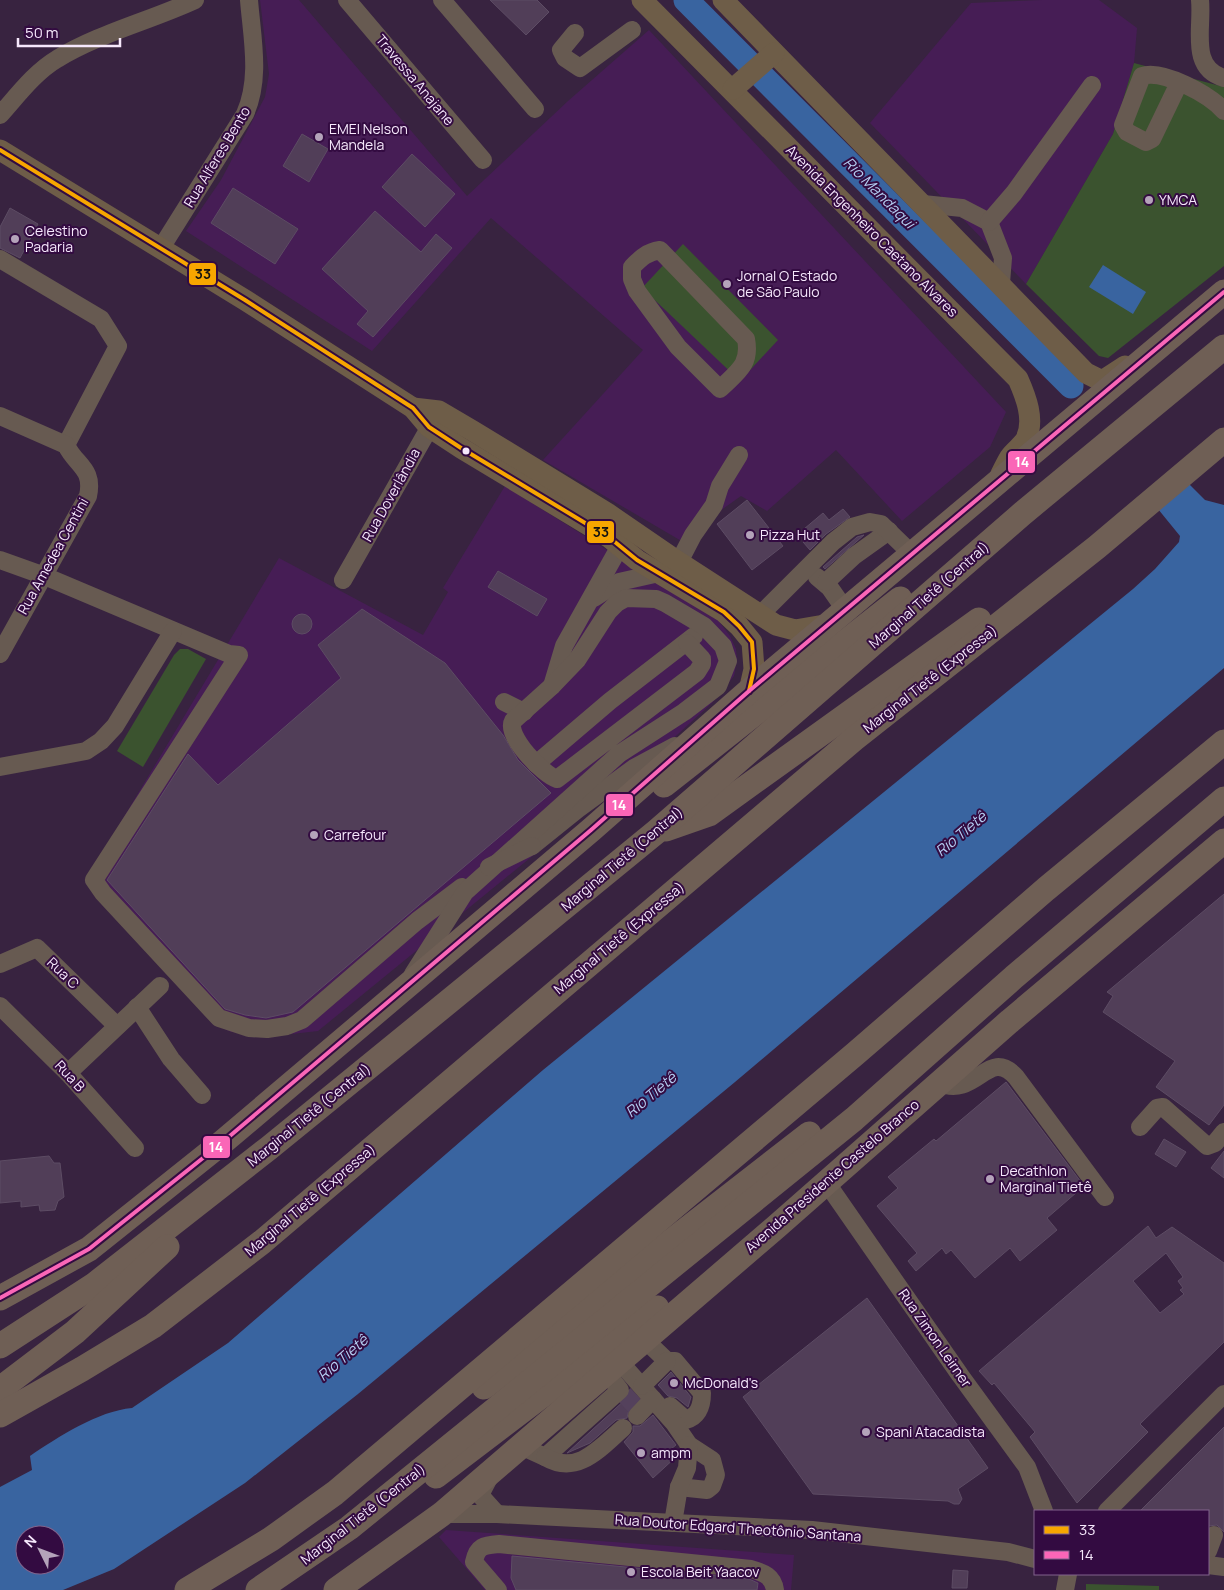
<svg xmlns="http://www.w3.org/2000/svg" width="1224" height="1590" viewBox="0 0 1224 1590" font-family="Manrope,sans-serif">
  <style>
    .built { fill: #461d55 }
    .green { fill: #3b532f }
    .water { fill: #3964a0; fill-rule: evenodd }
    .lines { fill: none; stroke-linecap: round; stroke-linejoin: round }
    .river { stroke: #3964a0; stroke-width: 25 }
    .building { fill: #513e58; stroke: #5d4c64; fill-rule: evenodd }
    .minor-tunnel { stroke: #54415c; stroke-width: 18; stroke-dasharray: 18 9; stroke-linecap: butt }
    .minor { stroke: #675a51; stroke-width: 18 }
    .major { stroke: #6e5d48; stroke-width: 21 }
    .highway { stroke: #6f5f55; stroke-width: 25 }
    .minor-bridge { stroke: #675a51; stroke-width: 18 }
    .bus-1-casing { stroke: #330b41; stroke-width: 8 }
    .bus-2-casing { stroke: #330b41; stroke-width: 8 }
    .bus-1 { stroke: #f7a600; stroke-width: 4 }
    .bus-2 { stroke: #fa66b7; stroke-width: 4 }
    .poi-dot { fill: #b4a3ba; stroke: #330b41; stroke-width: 2 }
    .bus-dot { fill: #f6e8fc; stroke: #330b41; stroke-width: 2 }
    .labels { text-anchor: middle; stroke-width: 4; stroke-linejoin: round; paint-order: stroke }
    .street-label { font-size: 14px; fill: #f6e8fc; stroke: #330b41 }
    .poi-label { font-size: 14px; fill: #f6e8fc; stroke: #330b41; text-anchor: start }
    .water-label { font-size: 15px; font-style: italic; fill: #b5cff3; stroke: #330b41 }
    .line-badge { stroke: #330b41; stroke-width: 2 }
    .badge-label { font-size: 14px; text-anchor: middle; font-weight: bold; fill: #fff }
    .pale-badge-label { font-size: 14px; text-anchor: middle; font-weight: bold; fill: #111 }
  </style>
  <rect width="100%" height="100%" fill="#382340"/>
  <g class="built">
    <path d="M 260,0 L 299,0 L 467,196 L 568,101 L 649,30 L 1006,412 L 990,447 L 902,521 L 836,450 L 767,511 L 741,496 L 717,513 L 690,546 L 543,460 L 643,350 L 491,218 L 372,351 L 186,231 L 221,180 L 265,97 L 269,74 Z"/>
    <path d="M 1042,0 L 1099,0 L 1137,28 L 1134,63 L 1113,134 L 1026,284 L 870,123 L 971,3 Z"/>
    <path d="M 505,486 L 717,619 L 730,636 L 736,649 L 737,660 L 734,676 L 712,703 L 644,765 L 318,1031 L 274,1036 L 231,1032 L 212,1023 L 85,882 L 279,558 L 423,635 L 448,592 L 443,588 Z"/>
    <path d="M 446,1530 L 794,1555 L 791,1590 L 485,1590 L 439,1537 Z"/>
  </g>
  <g class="green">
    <path d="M 1134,63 L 1224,87 L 1224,266 L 1108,358 L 1099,356 L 1026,284 L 1113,134 Z"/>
    <path d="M 683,244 L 778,340 L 740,381 L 642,288 Z"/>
    <path d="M 180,649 L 188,649 L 206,659 L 143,767 L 117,751 L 174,655 Z"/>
    <path d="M 1086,1584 L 1159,1586 L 1159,1590 L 1086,1590 Z"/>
  </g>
  <g class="water">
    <path d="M 1103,265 L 1146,292 L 1133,314 L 1089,287 Z"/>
    <path d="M 1187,482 L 1205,500 L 1224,505 L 1224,668 L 735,1082 L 358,1394 L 245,1483 L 114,1569 L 63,1590 L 0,1590 L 0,1487 L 32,1470 L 30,1456 C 58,1437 98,1411 132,1408 L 228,1343 L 543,1070 L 1133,589 L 1155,569 L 1179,542 L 1180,536 L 1158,509 ZM 25,1535 L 55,1535 L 55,1565 L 25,1565 Z"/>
  </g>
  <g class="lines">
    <path class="river" d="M 686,0 L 1071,386"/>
  </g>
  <g class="building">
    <path d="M 490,0 L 537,0 L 549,12 L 526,35 Z"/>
    <path d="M 302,134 L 328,149 L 309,182 L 283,166 Z"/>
    <path d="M 412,154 L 455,194 L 425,227 L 382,187 Z"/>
    <path d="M 233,188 L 298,229 L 275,264 L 211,223 Z"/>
    <path d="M 10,208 L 38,224 L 20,258 L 0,248 L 0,227 Z"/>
    <path d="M 375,211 L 421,252 L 436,234 L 452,248 L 373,337 L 357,324 L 368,311 L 322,269 Z"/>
    <path d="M 747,500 L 783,546 L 752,570 L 717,524 Z"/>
    <path d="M 843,509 L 850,517 L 826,534 L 810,550 L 803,542 L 810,536 L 804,529 L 823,513 L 829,520 Z"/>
    <path d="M 864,535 L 825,569 L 823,567 L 857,537 Z"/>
    <path d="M 498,571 L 547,599 L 537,616 L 488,587 Z"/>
    <path d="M 362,609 L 445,663 L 503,735 L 518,760 L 551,793 L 293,1012 L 266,1018 L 245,1015 L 225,1009 L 107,880 L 188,754 L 218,785 L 341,678 L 318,645 Z"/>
    <circle cx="302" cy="624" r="10"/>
    <path d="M 1224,894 L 1224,1105 L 1209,1125 L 1156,1087 L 1175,1061 L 1103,1012 L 1113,996 L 1107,992 Z"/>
    <path d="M 1006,1082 L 1084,1186 L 1047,1218 L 1057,1230 L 1020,1261 L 1010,1248 L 975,1278 L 951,1250 L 946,1254 L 942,1248 L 916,1271 L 908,1261 L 917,1253 L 877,1206 L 898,1188 L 888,1177 L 934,1139 L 936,1141 Z"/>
    <path d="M 1164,1139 L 1186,1152 L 1176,1167 L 1155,1154 Z"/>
    <path d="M 1224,1151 L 1224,1178 L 1211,1168 Z"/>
    <path d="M 49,1156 L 54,1163 L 60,1163 L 64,1197 L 58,1201 L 55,1210 L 40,1211 L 39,1205 L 21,1207 L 21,1201 L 0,1203 L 0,1161 Z"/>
    <path d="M 1148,1226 L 1156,1238 L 1172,1227 L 1224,1263 L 1224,1342 L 1140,1424 L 1148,1432 L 1077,1503 L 1030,1437 L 1035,1432 L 994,1383 L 992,1385 L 979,1371 ZM 1166,1253 L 1183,1277 L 1178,1281 L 1183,1288 L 1180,1290 L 1184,1294 L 1160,1313 L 1133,1281 Z"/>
    <path d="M 867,1298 L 988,1468 L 958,1489 L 962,1499 L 959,1504 L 954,1504 L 948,1501 L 813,1494 L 743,1397 Z"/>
    <path d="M 671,1372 L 691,1397 L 688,1407 L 677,1398 L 668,1396 L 658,1385 Z"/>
    <path d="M 630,1390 L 638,1399 L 629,1409 L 627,1418 L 616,1420 L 590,1443 L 567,1453 L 627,1398 Z"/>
    <path d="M 653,1415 L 676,1445 L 671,1449 L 677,1456 L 653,1478 L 624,1442 L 633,1432 L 633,1426 L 640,1426 Z"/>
    <path d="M 1224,1427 L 1224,1532 L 1217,1525 L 1208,1526 L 1208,1511 L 1140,1511 Z"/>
    <path d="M 512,1556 L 749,1579 L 758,1583 L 757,1590 L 516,1590 L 511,1578 Z"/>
    <path d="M 953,1570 L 968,1571 L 967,1588 L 952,1588 Z"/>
  </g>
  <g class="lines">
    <path class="minor-tunnel" d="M 624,1394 L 636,1407"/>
    <g class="minor">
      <path d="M 347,0 L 483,160"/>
      <path d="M 442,0 L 535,109"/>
      <path d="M 1200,0 C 1203,28 1189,68 1224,78"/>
      <path d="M 575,33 L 561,50 L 565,58 L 580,68 L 632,30"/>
      <path d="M 1179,83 L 1152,139 L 1146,142 L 1127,132 L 1123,125 L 1142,76 C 1163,69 1210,95 1224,111"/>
      <path d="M 0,115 C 17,96 35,72 57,59 C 97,34 152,20 195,0"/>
      <path d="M 923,204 L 962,208 L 989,222 L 1003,258 L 1001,283"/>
      <path d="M 989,222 L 1014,193 L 1092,85"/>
      <path d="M 161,248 L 245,114 C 261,78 252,38 249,0"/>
      <path d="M 660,250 L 746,339 C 751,365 737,372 720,389 L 678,347 L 637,291 L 632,279 L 632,267 C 641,258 647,252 660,250 Z"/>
      <path d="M 0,259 L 101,319 L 118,346 L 66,445"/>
      <path d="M 0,416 L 66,445 C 76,466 94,468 88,496 L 0,654"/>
      <path d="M 0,560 L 42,575 L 229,654 L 239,655 L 94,880 L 103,893 L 219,1018 L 249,1028 L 267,1029 L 287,1026 L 302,1020 L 417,921 L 462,887"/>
      <path d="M 679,562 L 693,535 L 714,505 L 720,486 L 739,455"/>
      <path d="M 817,577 L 830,588 L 846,611"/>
      <path d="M 343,580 L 436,416"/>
      <path d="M 826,582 L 854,556 L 889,531"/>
      <path d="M 594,598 L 619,582 L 659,573"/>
      <path d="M 761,614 L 833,542 L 852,527 L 870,522 L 881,524 L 913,555"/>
      <path d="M 552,686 L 564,646 L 620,546"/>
      <path d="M 504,702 L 524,712"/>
      <path d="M 536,764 L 610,701 L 694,636"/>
      <path d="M 0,767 L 86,751 L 101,741 L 115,726 L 173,631"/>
      <path d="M 532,846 L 578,809 L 634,768 L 675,746"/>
      <path d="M 0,964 L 37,948 L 117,1026"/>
      <path d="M 413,974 L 465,892 L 619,754 L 684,712 L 718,686 L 728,661 L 723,646 L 704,626 L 665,603 L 656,599 L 626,598 L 617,603 L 608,612 L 577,660 L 552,686 L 513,721 C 505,735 543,775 557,779 L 697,672 L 702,664 L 702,659 L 687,643"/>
      <path d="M 0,1006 L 68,1073 L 135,1148"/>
      <path d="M 137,1007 L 171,1059 L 202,1095"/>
      <path d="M 68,1073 L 160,986"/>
      <path d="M 939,1083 C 977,1099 988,1046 1016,1077 L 1105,1197"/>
      <path d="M 1140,1127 L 1157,1108 L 1163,1107 L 1207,1146 L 1215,1143 L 1224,1132"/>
      <path d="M 826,1182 L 960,1375 L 1027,1467 L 1044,1511"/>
      <path d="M 644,1339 L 667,1361 L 675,1361 L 702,1393 C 702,1405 699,1416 686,1420 L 670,1406"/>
      <path d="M 619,1361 L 674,1423 L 689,1445 L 712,1460 L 716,1475 L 712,1486 L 707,1490 L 679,1487"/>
      <path d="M 642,1386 L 667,1361"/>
      <path d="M 637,1416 L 653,1399"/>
      <path d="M 521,1446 L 545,1457 L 620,1390 L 606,1372"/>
      <path d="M 545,1457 C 577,1476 599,1449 623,1428"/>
      <path d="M 490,1476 L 480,1495 L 497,1514"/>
      <path d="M 1107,1511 L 1224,1394"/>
      <path d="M 442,1514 L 497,1514 L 812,1530 L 1008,1552 L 1035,1559"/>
      <path d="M 673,1523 L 679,1487 L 687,1468 L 689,1445"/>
      <path d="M 1208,1551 L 1214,1535"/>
      <path d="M 1208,1565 L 1224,1567"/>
      <path d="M 498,1590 L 474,1562 C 477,1546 484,1545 499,1544 L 751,1569 C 764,1573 773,1576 775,1590"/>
      <path d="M 1065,1590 L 1068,1574"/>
    </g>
    <g class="major">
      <path d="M 642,0 L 1018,379 C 1026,397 1035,420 1026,439 C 1022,446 1015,450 1010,457 C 1007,462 1004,468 1001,474"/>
      <path d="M 723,0 L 1086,373 L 1102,381 L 1125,366"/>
      <path d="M 733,89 L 774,53"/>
      <path d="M 0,150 L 245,300 L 413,408 L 429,427 L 461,448 L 610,538 L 637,560 L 724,612 L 739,626 L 752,642 L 754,669 L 749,691"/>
      <path d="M 413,408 L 439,411 L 473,431 L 607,513 L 671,557 L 776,625 L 795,630 L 830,624"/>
    </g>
    <g class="highway">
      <path d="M 664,785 L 900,599"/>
      <path d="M 666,829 L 709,814 L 979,620"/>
      <path d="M 0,1298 L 89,1249 L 218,1146 L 591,830 L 749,691 L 1224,292"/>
      <path d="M 0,1346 L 94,1285 L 269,1148 L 442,1007 L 656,832 L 1023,513 L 1224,347"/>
      <path d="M 484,1387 L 809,1134"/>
      <path d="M 0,1389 L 75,1332 L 167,1247"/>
      <path d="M 0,1415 L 82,1369 L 153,1326 L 262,1242 L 854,739 L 1097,547 L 1224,440"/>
      <path d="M 436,1476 L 657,1308"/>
      <path d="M 187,1590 L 271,1539 L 335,1493 L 855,1054 L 1046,889 L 1224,742"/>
      <path d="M 258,1590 L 349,1528 L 854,1119 L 1014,977 L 1224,799"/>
      <path d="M 336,1590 L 442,1514 L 776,1227 L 1010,1021 L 1224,841"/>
    </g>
    <path class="minor-bridge" d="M 489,867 L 532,846"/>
    <g class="bus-1-casing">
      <path id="bus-1" d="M 0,150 L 245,300 L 413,408 L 429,427 L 461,448 L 610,538 L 637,560 L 724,612 L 739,626 L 752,642 L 754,669 L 749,691"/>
    </g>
    <g class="bus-2-casing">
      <path id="bus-2" d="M 0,1298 L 89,1249 L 218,1146 L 591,830 L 749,691 L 1224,292"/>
    </g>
    <use href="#bus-1" class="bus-1"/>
    <use href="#bus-2" class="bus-2"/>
  </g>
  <g class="poi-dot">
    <circle cx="319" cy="137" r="5"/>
    <circle cx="1149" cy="200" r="5"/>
    <circle cx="15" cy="239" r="5"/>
    <circle cx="727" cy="284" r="5"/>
    <circle cx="750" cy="535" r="5"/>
    <circle cx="314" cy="835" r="5"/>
    <circle cx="990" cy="1179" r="5"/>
    <circle cx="674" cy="1383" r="5"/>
    <circle cx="866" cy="1432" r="5"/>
    <circle cx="641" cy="1453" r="5"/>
    <circle cx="631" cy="1572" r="5"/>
  </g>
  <circle class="bus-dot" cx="466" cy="451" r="4.5"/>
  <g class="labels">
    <g class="street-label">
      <text transform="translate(415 80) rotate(50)" y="5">Travessa Anajane</text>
      <text transform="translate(217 157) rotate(-59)" y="5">Rua Alferes Bento</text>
      <text transform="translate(872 231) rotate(45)" y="5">Avenida Engenheiro Caetano Alvares</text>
      <text transform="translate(391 495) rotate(-61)" y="5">Rua Doverlândia</text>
      <text transform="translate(53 556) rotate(-61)" y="5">Rua Amedea Centini</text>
      <text transform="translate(929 595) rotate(-41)" y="5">Marginal Tietê (Central)</text>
      <text transform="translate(930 679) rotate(-38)" y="5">Marginal Tietê (Expressa)</text>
      <text transform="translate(622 859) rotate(-40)" y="5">Marginal Tietê (Central)</text>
      <text transform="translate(619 938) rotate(-40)" y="5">Marginal Tietê (Expressa)</text>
      <text transform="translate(63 973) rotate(44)" y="5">Rua C</text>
      <text transform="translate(70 1076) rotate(47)" y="5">Rua B</text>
      <text transform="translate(309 1115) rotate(-39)" y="5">Marginal Tietê (Central)</text>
      <text transform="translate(832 1176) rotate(-41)" y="5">Avenida Presidente Castelo Branco</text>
      <text transform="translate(310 1200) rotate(-40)" y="5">Marginal Tietê (Expressa)</text>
      <text transform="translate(935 1338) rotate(55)" y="5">Rua Zimon Leirner</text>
      <text transform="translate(363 1514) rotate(-38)" y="5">Marginal Tietê (Central)</text>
      <text transform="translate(738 1528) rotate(4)" y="5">Rua Doutor Edgard Theotônio Santana</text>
    </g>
    <g class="poi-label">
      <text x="329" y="134">EMEI Nelson<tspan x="329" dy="16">Mandela</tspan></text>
      <text x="1159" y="205">YMCA</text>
      <text x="25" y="236">Celestino<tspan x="25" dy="16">Padaria</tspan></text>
      <text x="737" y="281">Jornal O Estado<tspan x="737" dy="16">de São Paulo</tspan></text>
      <text x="760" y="540">Pizza Hut</text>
      <text x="324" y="840">Carrefour</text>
      <text x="1000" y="1176">Decathlon<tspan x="1000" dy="16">Marginal Tietê</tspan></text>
      <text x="684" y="1388">McDonald's</text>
      <text x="876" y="1437">Spani Atacadista</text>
      <text x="651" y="1458">ampm</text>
      <text x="641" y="1577">Escola Beit Yaacov</text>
    </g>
    <g class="water-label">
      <text transform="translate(879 193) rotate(45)" y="5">Rio Mandaqui</text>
      <text transform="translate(961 834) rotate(-40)" y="5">Rio Tietê</text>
      <text transform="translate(651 1095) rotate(-40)" y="5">Rio Tietê</text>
      <text transform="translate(343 1358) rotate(-41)" y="5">Rio Tietê</text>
    </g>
  </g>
  <g class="line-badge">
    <rect x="188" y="262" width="29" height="24" rx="5" fill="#f7a600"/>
    <rect x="1007" y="450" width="29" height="24" rx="5" fill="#fa66b7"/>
    <rect x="586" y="520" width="29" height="24" rx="5" fill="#f7a600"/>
    <rect x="605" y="793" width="29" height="24" rx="5" fill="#fa66b7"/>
    <rect x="202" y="1135" width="29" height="24" rx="5" fill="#fa66b7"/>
  </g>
  <g class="badge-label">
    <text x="1022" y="467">14</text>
    <text x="619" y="810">14</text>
    <text x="216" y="1152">14</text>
  </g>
  <g class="pale-badge-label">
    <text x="203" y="279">33</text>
    <text x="601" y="537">33</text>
  </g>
  <rect x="1034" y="1510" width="175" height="65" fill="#330b41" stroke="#81638c"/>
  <rect x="1044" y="1526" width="25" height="8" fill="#f7a600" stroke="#81638c"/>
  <text x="1079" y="1535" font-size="15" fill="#f6e8fc">33</text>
  <rect x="1044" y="1551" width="25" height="8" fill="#fa66b7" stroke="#81638c"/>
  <text x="1079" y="1560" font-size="15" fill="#f6e8fc">14</text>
  <g transform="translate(40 1550) rotate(312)"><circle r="24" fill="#330b41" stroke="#81638c"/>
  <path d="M0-4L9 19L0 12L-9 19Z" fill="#b4a3ba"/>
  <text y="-8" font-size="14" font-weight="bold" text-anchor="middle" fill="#f6e8fc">N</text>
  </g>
  <path d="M18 38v8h102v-8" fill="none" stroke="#f6e8fc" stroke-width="2.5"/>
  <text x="25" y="38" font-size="15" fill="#f6e8fc" stroke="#330b41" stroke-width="4" paint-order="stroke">50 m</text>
</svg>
